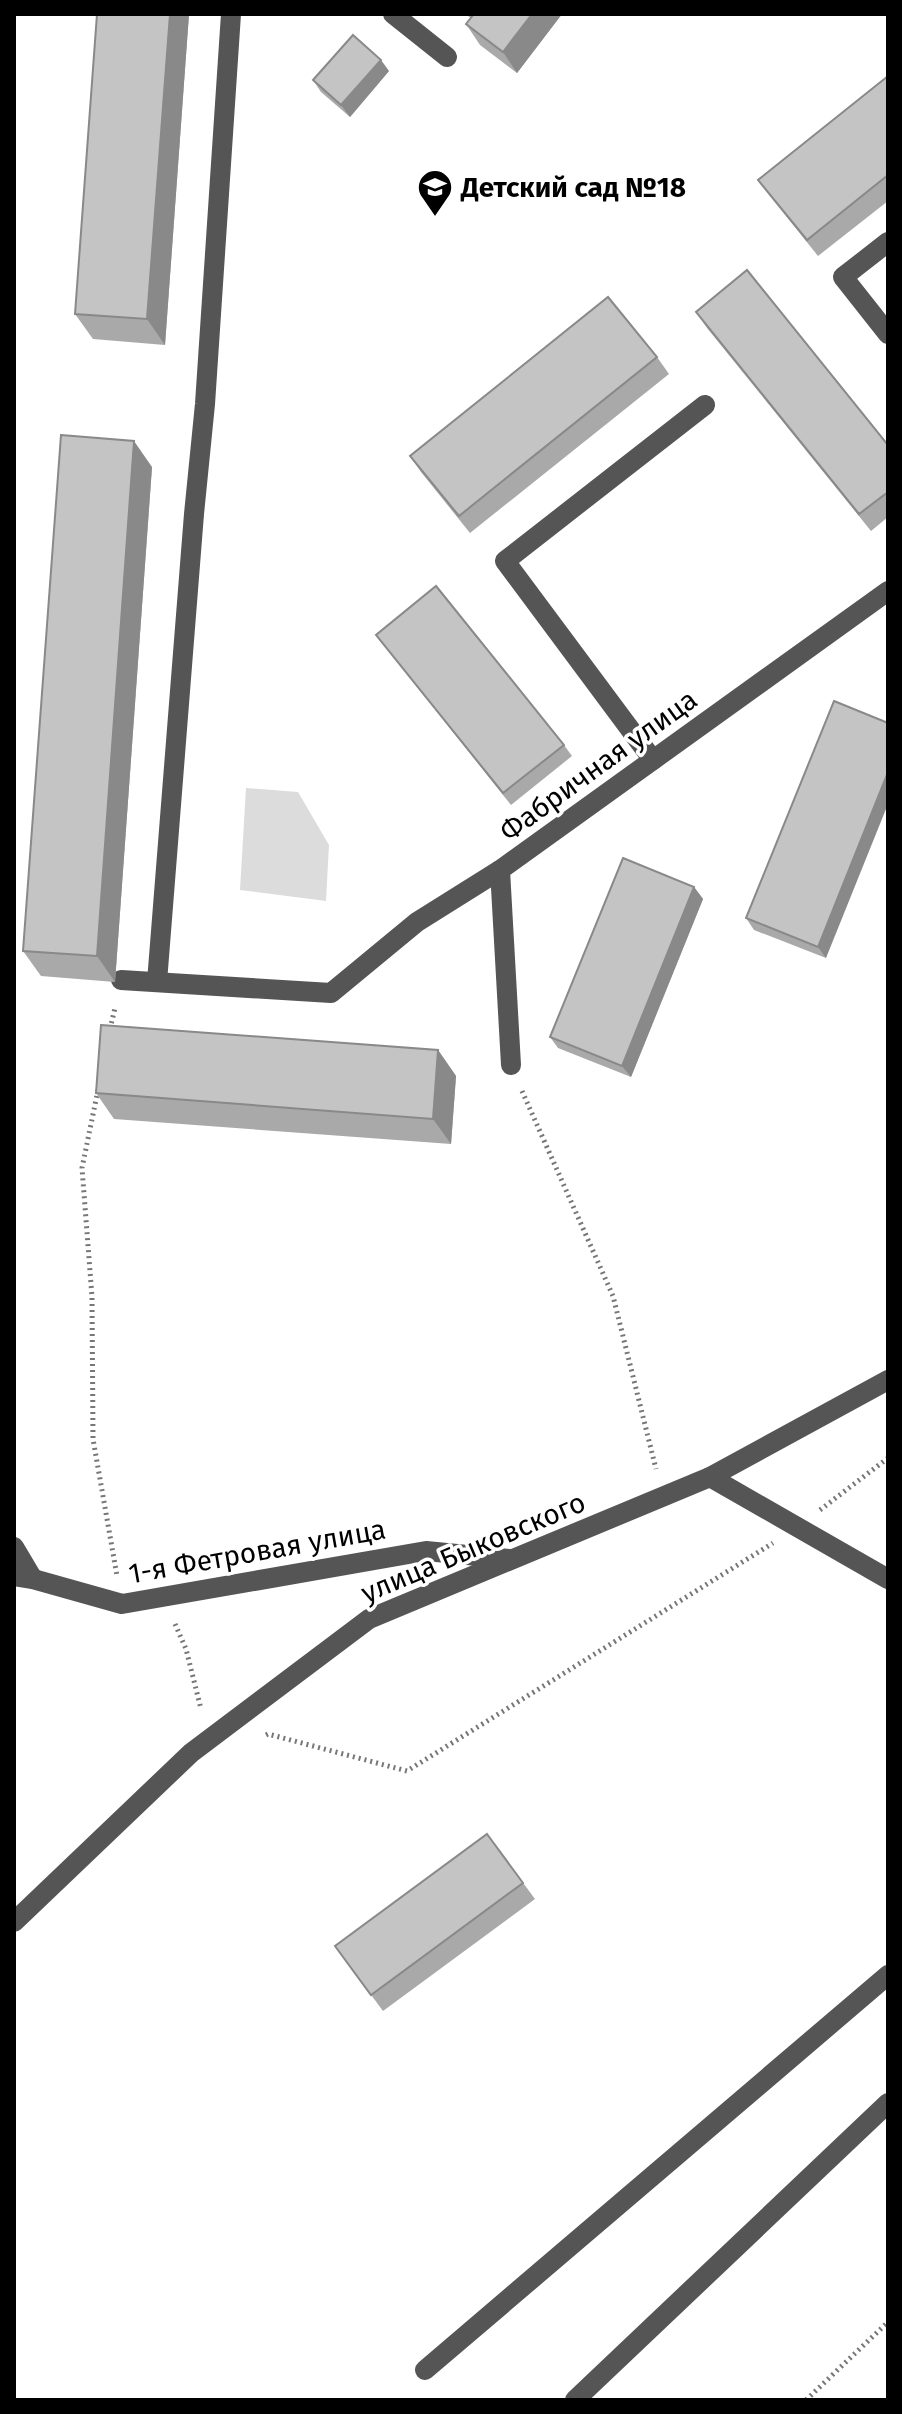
<svg xmlns="http://www.w3.org/2000/svg" width="902" height="2414" viewBox="0 0 902 2414" font-family="'Fira Sans',sans-serif">
  <style>
    .green { fill: #dcdcdc }
    .lines { fill: none; stroke-linecap: round; stroke-linejoin: round }
    .path { stroke: #777; stroke-width: 5; stroke-dasharray: 2 4; stroke-linecap: butt }
    .minor { stroke: #555; stroke-width: 20 }
    .wall { fill: #a9a9a9 }
    .shaded-wall { fill: #898989 }
    .building { fill: #c4c4c4; stroke: #898989; stroke-width: 2 }
    .labels { text-anchor: middle; stroke-width: 7; stroke-linejoin: round; paint-order: stroke }
    .poi-label { font-size: 28px; font-weight: bold; fill: #000; stroke: #fff; text-anchor: start }
    .street-label { font-size: 28px; fill: #000; stroke: #fff }
  </style>
  <rect width="100%" height="100%" fill="#fff"/>
  <path class="green" d="M 246,788 L 298,792 L 329,845 L 326,901 L 240,890 Z"/>
  <g class="lines">
    <g class="path">
      <path d="M 110,1029 L 115,1008"/>
      <path d="M 98,1090 L 82,1168 L 92,1297 L 93,1439 L 117,1576"/>
      <path d="M 522,1091 L 613,1296 L 656,1469"/>
      <path d="M 820,1510 L 888,1458"/>
      <path d="M 175,1624 L 186,1649 L 201,1709"/>
      <path d="M 266,1735 L 268,1734 L 407,1771 L 773,1543"/>
      <path d="M 806,2400 L 888,2322"/>
    </g>
    <g class="minor">
      <path d="M 393,14 L 447,57"/>
      <path d="M 888,242 L 843,277 L 888,334"/>
      <path d="M 653,760 L 505,561 L 705,405"/>
      <path d="M 121,980 L 331,993 L 417,922 L 500,870"/>
      <path d="M 157,982 L 194,514 L 205,404 L 231,14"/>
      <path d="M 511,1065 L 500,870 L 888,591"/>
      <path d="M 710,1477 L 888,1579"/>
      <path d="M 14,1547 L 33,1579"/>
      <path d="M 14,1576 L 33,1579 L 122,1604 L 426,1551 L 509,1559"/>
      <path d="M 14,1922 L 191,1753 L 369,1619 L 710,1477 L 888,1380"/>
      <path d="M 425,2370 L 888,1975"/>
      <path d="M 575,2400 L 888,2103"/>
    </g>
  </g>
  <g class="wall">
    <path d="M 97,14 L 189,14 L 165,345 L 93,339 L 75,314 Z"/>
    <path d="M 465,14 L 562,14 L 517,73 L 480,45 L 466,24 L 471,18 Z"/>
    <path d="M 389,71 L 350,117 L 321,92 L 313,80 Z"/>
    <path d="M 888,76 L 888,201 L 818,256 L 770,196 L 758,180 Z"/>
    <path d="M 696,312 L 888,445 L 888,517 L 871,531 L 707,328 Z"/>
    <path d="M 657,357 L 669,374 L 470,533 L 421,472 L 410,456 Z"/>
    <path d="M 152,467 L 115,982 L 41,976 L 23,951 Z"/>
    <path d="M 376,635 L 564,745 L 572,756 L 511,805 Z"/>
    <path d="M 888,723 L 826,958 L 754,930 L 746,918 Z"/>
    <path d="M 694,887 L 703,899 L 631,1077 L 558,1048 L 550,1037 Z"/>
    <path d="M 438,1050 L 456,1076 L 451,1144 L 114,1119 L 96,1093 Z"/>
    <path d="M 487,1834 L 535,1899 L 383,2011 L 335,1946 Z"/>
  </g>
  <g class="shaded-wall">
    <path d="M 170,14 L 189,14 L 165,345 L 147,319 Z"/>
    <path d="M 532,14 L 562,14 L 517,73 L 503,52 Z"/>
    <path d="M 381,60 L 389,71 L 350,117 L 341,105 Z"/>
    <path d="M 134,441 L 152,467 L 115,982 L 97,956 Z"/>
    <path d="M 888,772 L 888,804 L 826,958 L 818,947 Z"/>
    <path d="M 694,887 L 703,899 L 631,1077 L 622,1066 Z"/>
    <path d="M 438,1050 L 456,1076 L 451,1144 L 433,1119 Z"/>
  </g>
  <g class="building">
    <path d="M 97,14 L 170,14 L 147,319 L 75,314 Z"/>
    <path d="M 474,14 L 532,14 L 503,52 L 466,24 Z"/>
    <path d="M 353,35 L 381,60 L 341,105 L 313,80 Z"/>
    <path d="M 888,76 L 888,175 L 807,240 L 758,180 Z"/>
    <path d="M 747,270 L 888,445 L 888,492 L 859,514 L 696,312 Z"/>
    <path d="M 608,297 L 657,357 L 459,516 L 410,456 Z"/>
    <path d="M 61,435 L 134,441 L 97,956 L 23,951 Z"/>
    <path d="M 436,586 L 564,745 L 503,793 L 376,635 Z"/>
    <path d="M 834,701 L 888,723 L 888,772 L 818,947 L 746,918 Z"/>
    <path d="M 623,858 L 694,887 L 622,1066 L 550,1037 Z"/>
    <path d="M 101,1025 L 438,1050 L 433,1119 L 96,1093 Z"/>
    <path d="M 487,1834 L 523,1883 L 371,1995 L 335,1946 Z"/>
  </g>
  <defs>
    <g id="school-pin" transform="scale(1.8)"><path d="M0 17L-7.5 6A9.5 9.5 0 1 1 7.5 6Z" fill="#000" stroke="#fff"/><path d="M0-5L7-2L0 1L-7-2ZM-4 1L0 2.5L4 1V4Q0 6-4 4Z" fill="#fff"/></g>
  </defs>
  <g fill-rule="evenodd">
    <use href="#school-pin" x="435" y="187"/>
  </g>
  <g class="labels">
    <g class="poi-label">
      <text x="461" y="197">Детский сад №18</text>
    </g>
    <g class="street-label">
      <text transform="translate(598 765) rotate(-36)" y="10">Фабричная улица</text>
      <text transform="translate(473 1547) rotate(-23)" y="10">улица Быковского</text>
      <text transform="translate(257 1551) rotate(-10)" y="10">1-я Фетровая улица</text>
    </g>
  </g>
  <rect width="902" height="2414" fill="none" stroke="#000000" stroke-width="32"/>
</svg>
